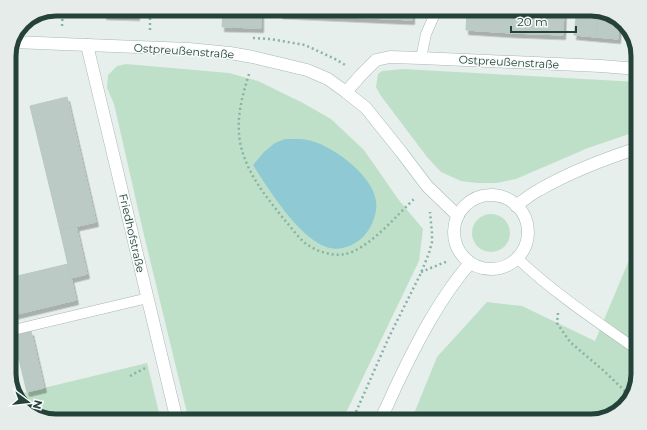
<svg xmlns="http://www.w3.org/2000/svg" width="647" height="430" viewBox="0 0 647 430" font-family="Montserrat,sans-serif">
  <style>
    .green { fill: #bfe0c8 }
    .water { fill: #8ec9d4 }
    .building { fill: #bbcac4; stroke: #b8c9c2; filter: url(#shadow) }
    .lines { fill: none; stroke-linecap: round; stroke-linejoin: round }
    .lane-casing { stroke: #a8b8b2; stroke-width: 11 }
    .street-casing { stroke: #a8b8b2; stroke-width: 13 }
    .secondary-casing { stroke: #a4bbb3; stroke-width: 13 }
    .path { stroke: #86b3a5; stroke-width: 2.5; stroke-dasharray: 2 3; stroke-linecap: butt }
    .lane { stroke: #fff; stroke-width: 10 }
    .street { stroke: #fff; stroke-width: 12 }
    .secondary { stroke: #fff; stroke-width: 12 }
    .labels { text-anchor: middle; stroke-width: 3; stroke-linejoin: round; paint-order: stroke }
    .street-label { font-size: 11px; fill: #24423a; stroke: #f7fbf9 }
    .rim { fill: none; stroke: #24423a; stroke-width: 5 }
  </style>
  <defs>
    <filter id="shadow"><feDropShadow dx="2.5" dy="4.5" stdDeviation="0" flood-color="#0004"/></filter>
  </defs>
  <rect width="100%" height="100%" fill="#e6efeb"/>
  <g class="green">
    <path d="M 126,64 L 229,73 L 258,81 L 303,103 L 331,119 L 364,150 L 398,199 L 423,229 L 419,261 L 342,421 L 189,421 L 143,231 L 114,104 L 107,88 L 108,75 L 117,66 Z"/>
    <path d="M 403,69 L 638,82 L 638,131 L 588,148 L 516,179 L 496,183 L 477,183 L 461,181 L 441,172 L 427,157 L 381,96 L 376,87 L 378,74 L 382,71 Z"/>
    <circle cx="491" cy="233" r="19"/>
    <path d="M 638,239 L 638,374 L 630,400 L 612,416 L 591,421 L 411,421 L 437,357 L 487,302 L 522,306 L 595,341 Z"/>
    <path d="M 147,363 L 161,421 L 56,421 L 30,413 L 19,394 Z"/>
  </g>
  <path class="water" d="M 285,139 C 295,139 305,138 315,142 C 336,149 373,176 376,201 C 378,214 371,230 361,239 C 351,247 337,252 324,246 C 298,236 268,189 253,165 L 264,152 L 275,143 Z"/>
  <g class="building">
    <path d="M 104,9 L 137,9 L 137,16 L 104,15 Z"/>
    <path d="M 223,9 L 261,9 L 261,28 L 222,27 Z"/>
    <path d="M 280,9 L 347,9 L 346,17 L 280,14 Z"/>
    <path d="M 347,9 L 412,9 L 412,20 L 346,17 Z"/>
    <path d="M 467,9 L 513,9 L 512,33 L 466,30 Z"/>
    <path d="M 513,9 L 564,9 L 563,35 L 512,33 Z"/>
    <path d="M 577,9 L 591,9 L 599,11 L 596,37 L 574,35 Z"/>
    <path d="M 599,11 L 617,17 L 619,21 L 618,39 L 596,37 Z"/>
    <path d="M 67,97 L 96,222 L 60,230 L 30,106 Z"/>
    <path d="M 76,226 L 87,274 L 71,278 L 60,230 Z"/>
    <path d="M 68,264 L 76,300 L 9,316 L 9,278 Z"/>
    <path d="M 31,331 L 44,388 L 27,392 L 13,335 Z"/>
  </g>
  <g class="lines">
    <g class="lane-casing">
      <g id="lane">
        <path d="M 421,58 L 426,34 L 437,9"/>
        <path d="M 517,258 C 554,293 595,320 636,349 L 638,353"/>
        <path d="M 9,331 L 148,298"/>
      </g>
    </g>
    <g class="street-casing">
      <g id="street">
        <path d="M 87,45 L 177,421"/>
        <path d="M 346,92 L 361,75 L 376,60 L 390,57 L 421,58 L 601,66 L 638,69"/>
      </g>
    </g>
    <g class="secondary-casing">
      <g id="secondary">
        <path d="M 14,42 L 87,45 L 189,49 L 230,53 L 253,57 L 307,70 L 328,79 L 346,92 L 366,108 L 402,153 L 427,186 L 458,216"/>
        <circle cx="491" cy="232" r="37"/>
        <path d="M 516,206 C 524,200 531,194 539,190 C 570,172 604,159 638,148"/>
        <path d="M 380,421 C 386,408 392,395 398,382 C 418,340 440,298 470,263"/>
      </g>
    </g>
    <g class="path">
      <path d="M 62,26 L 63,9"/>
      <path d="M 150,30 L 150,9"/>
      <path d="M 253,38 L 270,39 L 305,45 L 335,59 L 347,66"/>
      <path d="M 249,74 C 242,97 236,117 240,142 C 246,172 264,194 283,218 C 290,226 297,236 305,243 C 316,251 332,257 345,254 C 368,250 398,214 415,198"/>
      <path d="M 421,272 L 448,261"/>
      <path d="M 558,313 L 557,323 L 570,342 L 603,370 L 631,397"/>
      <path d="M 130,376 L 147,367"/>
      <path d="M 352,421 L 389,337 L 421,273 L 429,253 L 432,242 L 432,233 L 430,212"/>
    </g>
    <use href="#lane" class="lane"/>
    <use href="#street" class="street"/>
    <use href="#secondary" class="secondary"/>
  </g>
  <g class="labels">
    <g class="street-label">
      <text transform="translate(184 51) rotate(4)" y="4">Ostpreußenstraße</text>
      <text transform="translate(509 62) rotate(3)" y="4">Ostpreußenstraße</text>
      <text transform="translate(132 233) rotate(77)" y="4">Friedhofstraße</text>
    </g>
  </g>
  <path d="M0 0H647V430H0ZM56 16H591A40 40 0 0 1 631 56V374A40 40 0 0 1 591 414H56A40 40 0 0 1 16 374V56A40 40 0 0 1 56 16Z" fill="#e6ecea" fill-rule="evenodd"/>
  <path class="rim" d="M56 16H591A40 40 0 0 1 631 56V374A40 40 0 0 1 591 414H56A40 40 0 0 1 16 374V56A40 40 0 0 1 56 16Z"/>
  <g transform="translate(28 402) rotate(105)" stroke="#f7fbf9" stroke-width="3" paint-order="stroke">
  <path d="M0-3L7 15L0 10L-7 15Z" fill="#24423a"/>
  <text y="-6" font-size="11" font-weight="bold" text-anchor="middle" fill="#24423a">N</text>
  </g>
  <path d="M511 26v6h65v-6" fill="none" stroke="#24423a" stroke-width="2"/>
  <text x="517" y="26" font-size="12" fill="#24423a" stroke="#f7fbf9" stroke-width="3" paint-order="stroke">20 m</text>
</svg>
